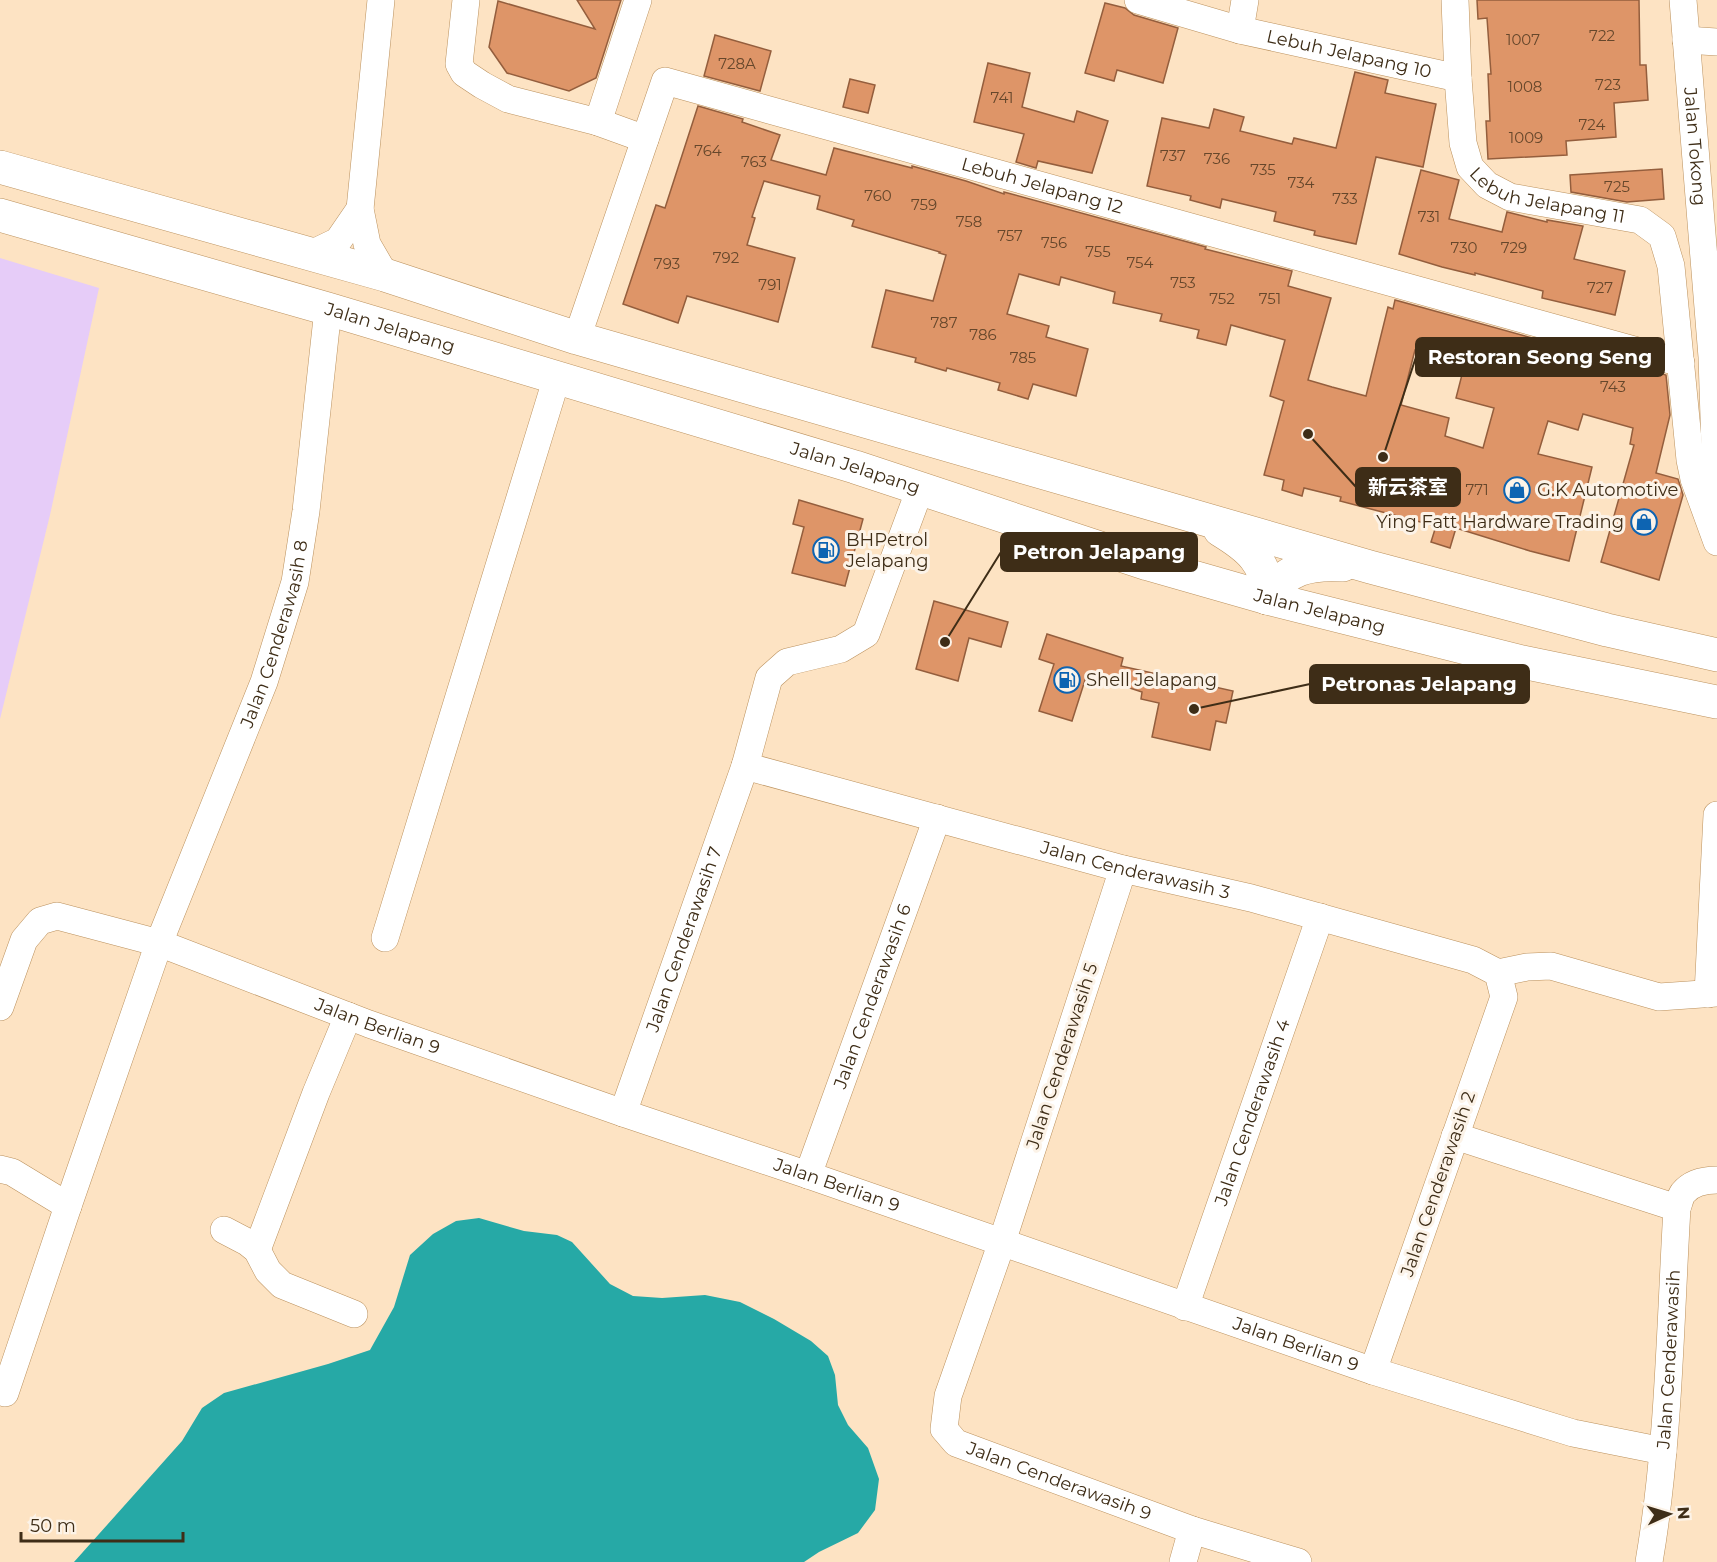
<svg xmlns="http://www.w3.org/2000/svg" width="1717" height="1562" viewBox="0 0 1717 1562" font-family="Montserrat,'Noto Sans SC',sans-serif">
  <style>
    .green { fill: #e6ccf8 }
    .water { fill: #26a9a6 }
    .building { fill: #de9568; stroke: #945e3d; stroke-width: 1.5; fill-rule: evenodd }
    .lines { fill: none; stroke-linecap: round; stroke-linejoin: round }
    .minor-casing { stroke: #bb915d; stroke-width: 28 }
    .major-casing { stroke: #bb915d; stroke-width: 34 }
    .minor { stroke: #fff; stroke-width: 27 }
    .major { stroke: #fff; stroke-width: 33 }
    .labels { text-anchor: middle; stroke-width: 6; stroke-linejoin: round; paint-order: stroke }
    .number-label { font-size: 15px; fill: #66472b }
    .street-label { font-size: 18px; fill: #3e2d17; stroke: #fcf3e8 }
    .poi-label { font-size: 18px; fill: #3e2d17; stroke: #fcf3e8; text-anchor: start }
    .leader { fill: none; stroke: #3e2d17; stroke-width: 2 }
    .callout-dot { fill: #3e2d17; stroke: #fcf3e8; stroke-width: 2 }
    .callout { fill: #3e2d17; stroke: #3e2d17; stroke-width: 2 }
    .callout-label { font-size: 20px; text-anchor: middle; font-weight: bold; fill: #fff }
  </style>
  <rect width="100%" height="100%" fill="#fde3c3"/>
  <path class="green" d="M 0,258 L 99,288 L 50,515 L 0,719 Z"/>
  <path class="water" d="M 479,1218 L 524,1231 L 557,1235 L 572,1242 L 610,1284 L 633,1296 L 662,1298 L 705,1295 L 740,1302 L 774,1319 L 811,1341 L 828,1356 L 835,1375 L 838,1405 L 848,1425 L 868,1448 L 879,1479 L 875,1510 L 858,1533 L 819,1552 L 804,1562 L 74,1562 L 182,1441 L 202,1408 L 224,1393 L 328,1364 L 370,1350 L 394,1307 L 410,1255 L 433,1234 L 456,1221 Z"/>
  <g class="building">
    <path d="M 577,0 L 621,0 L 596,78 L 569,91 L 507,73 L 489,47 L 498,1 L 595,29 Z"/>
    <path d="M 1477,0 L 1639,0 L 1640,65 L 1646,65 L 1648,100 L 1614,103 L 1616,137 L 1566,141 L 1567,155 L 1488,159 L 1486,121 L 1490,121 L 1488,74 L 1491,74 L 1487,18 L 1478,19 Z"/>
    <path d="M 1105,3 L 1125,8 L 1134,15 L 1178,28 L 1163,83 L 1117,70 L 1114,81 L 1085,73 Z"/>
    <path d="M 715,35 L 771,51 L 760,91 L 704,76 Z"/>
    <path d="M 988,63 L 1030,73 L 1022,107 L 1074,122 L 1077,111 L 1108,121 L 1092,173 L 1038,161 L 1036,168 L 1016,162 L 1024,134 L 974,122 Z"/>
    <path d="M 1355,72 L 1388,80 L 1385,93 L 1436,104 L 1423,167 L 1376,157 L 1356,244 L 1314,235 L 1315,231 L 1274,221 L 1276,212 L 1222,199 L 1220,208 L 1190,200 L 1191,196 L 1147,186 L 1162,118 L 1209,128 L 1214,109 L 1244,117 L 1240,131 L 1292,144 L 1294,138 L 1336,148 Z"/>
    <path d="M 850,79 L 875,85 L 868,113 L 843,107 Z"/>
    <path d="M 698,106 L 743,119 L 742,122 L 780,135 L 771,160 L 826,175 L 834,148 L 912,168 L 912,166 L 966,181 L 1004,194 L 1004,192 L 1206,247 L 1205,249 L 1292,271 L 1288,286 L 1331,298 L 1308,380 L 1332,387 L 1366,396 L 1388,307 L 1393,309 L 1395,300 L 1666,375 L 1670,415 L 1656,473 L 1678,479 L 1683,495 L 1659,580 L 1601,562 L 1634,445 L 1630,444 L 1633,428 L 1583,414 L 1578,430 L 1548,421 L 1538,454 L 1592,467 L 1569,561 L 1530,551 L 1456,528 L 1450,548 L 1431,542 L 1436,526 L 1340,501 L 1341,497 L 1304,488 L 1302,496 L 1282,490 L 1284,480 L 1264,475 L 1284,401 L 1270,396 L 1285,340 L 1231,325 L 1226,345 L 1197,338 L 1199,330 L 1160,321 L 1162,314 L 1113,303 L 1115,292 L 1061,277 L 1059,285 L 1019,274 L 1007,314 L 1049,326 L 1046,337 L 1088,349 L 1076,396 L 1033,384 L 1028,399 L 998,390 L 1000,383 L 947,368 L 946,371 L 915,362 L 916,358 L 872,347 L 886,290 L 933,301 L 946,255 L 939,253 L 940,252 L 852,226 L 854,220 L 817,209 L 820,196 L 764,181 L 752,217 L 755,218 L 747,245 L 795,258 L 778,322 L 687,296 L 678,323 L 623,304 L 656,205 L 665,208 ZM 1415,350 L 1465,363 L 1456,398 L 1494,408 L 1483,448 L 1445,436 L 1449,418 L 1401,405 Z"/>
    <path d="M 1662,169 L 1664,199 L 1627,202 L 1571,192 L 1570,175 Z"/>
    <path d="M 1421,170 L 1459,180 L 1449,219 L 1502,232 L 1507,212 L 1547,222 L 1547,220 L 1583,226 L 1574,259 L 1625,271 L 1615,315 L 1542,298 L 1543,291 L 1475,273 L 1475,275 L 1442,267 L 1399,254 Z"/>
    <path d="M 799,500 L 863,519 L 845,586 L 792,573 L 804,527 L 793,524 Z"/>
    <path d="M 934,601 L 1008,622 L 1001,647 L 969,638 L 958,681 L 916,669 Z"/>
    <path d="M 1047,634 L 1123,658 L 1121,666 L 1233,691 L 1226,723 L 1216,721 L 1210,750 L 1152,737 L 1159,703 L 1141,699 L 1142,692 L 1087,674 L 1072,721 L 1039,711 L 1054,664 L 1039,659 Z"/>
  </g>
  <g class="lines">
    <g class="minor-casing">
      <g id="minor">
        <path d="M 381,0 L 360,209 L 367,244 L 385,275"/>
        <path d="M 466,0 L 459,64 L 464,73 L 482,85 L 508,99 L 598,122 L 638,0"/>
        <path id="s1" d="M 1138,0 L 1240,30 L 1458,78"/>
        <path id="s2" d="M 1455,0 L 1458,78 L 1463,143 L 1470,167 L 1487,185 L 1510,197 L 1640,220 L 1662,236 L 1671,266 L 1690,460 L 1694,479 L 1717,542"/>
        <path id="s3" d="M 1683,0 L 1712,357 L 1717,509"/>
        <path d="M 1240,30 L 1245,0"/>
        <path d="M 1686,40 L 1717,42"/>
        <path d="M 598,122 L 645,139"/>
        <path d="M 311,254 L 338,241 L 360,209"/>
        <path id="s4" d="M 577,338 L 665,81 L 1681,363"/>
        <path id="s5" d="M 745,766 L 1123,869 L 1251,898 L 1473,960 L 1498,973 L 1504,997 L 1373,1371"/>
        <path id="s6" d="M 1123,869 L 1002,1242 L 948,1396 L 944,1429 L 956,1443 L 1192,1530 L 1298,1562"/>
        <path d="M 385,938 L 557,377"/>
        <path d="M 1498,973 L 1527,967 L 1551,966 L 1659,997 L 1717,993"/>
        <path d="M 1708,994 L 1717,815"/>
        <path id="s7" d="M 0,1007 L 24,940 L 40,921 L 57,916 L 159,943 L 369,1024 L 623,1113 L 808,1175 L 1373,1371 L 1573,1433 L 1663,1451"/>
        <path id="s8" d="M 623,1113 L 745,766 L 769,678 L 787,662 L 841,649 L 866,634 L 920,489"/>
        <path d="M 1455,1136 L 1677,1208"/>
        <path d="M 0,1169 L 12,1172 L 68,1206"/>
        <path id="s9" d="M 808,1175 L 937,818"/>
        <path d="M 224,1230 L 247,1242 L 257,1250 L 268,1271 L 282,1285 L 354,1314"/>
        <path d="M 257,1250 L 316,1093 L 348,1016"/>
        <path id="s10" d="M 1185,1307 L 1320,917"/>
        <path id="s11" d="M 0,1390 L 5,1393 L 68,1206 L 159,943 L 264,682 L 295,582 L 306,511 L 328,309"/>
        <path d="M 1183,1562 L 1192,1530"/>
        <path id="s12" d="M 1649,1562 C 1669,1445 1670,1326 1677,1208 C 1679,1204 1680,1197 1683,1193 C 1691,1183 1705,1180 1717,1180"/>
      </g>
    </g>
    <g class="major-casing">
      <g id="major">
        <path d="M 0,167 L 385,275 L 577,338 L 1370,567 L 1607,630 L 1717,655"/>
        <path id="s13" d="M 0,215 L 328,309 L 855,467 L 1148,564 L 1267,598 L 1522,662 L 1717,702"/>
        <path d="M 1220,530 C 1248,547 1269,563 1267,598"/>
        <path d="M 1267,598 C 1285,568 1310,563 1343,565"/>
      </g>
    </g>
    <use href="#minor" class="minor"/>
    <use href="#major" class="major"/>
  </g>
  <defs>
    <g id="shop-ring" transform="scale(1.35)"><circle r="9.5" fill="#fcf3e8" stroke="#0d64b2" stroke-width="1.5"/><path d="M-5-2.5h2.3a2.7 3.5 0 0 1 5.4 0H5L5.5 6h-11ZM-1.5-2.5h3a1.5 2.3 0 0 0-3 0Z" fill="#0d64b2"/></g>
    <g id="fuel-ring" transform="scale(1.35)"><circle r="9.5" fill="#fcf3e8" stroke="#0d64b2" stroke-width="1.5"/><path d="M-5.5-6h7V0h2V4h1.3V-2.5L3-4.5l.8-.8L6-3V5H2.5V1h-1V6h-7ZM-4.2-4.7v3.2H.2V-4.7Z" fill="#0d64b2"/></g>
  </defs>
  <g fill-rule="evenodd">
    <use href="#shop-ring" x="1517" y="490"/>
    <use href="#shop-ring" x="1644" y="522"/>
    <use href="#fuel-ring" x="826" y="550"/>
    <use href="#fuel-ring" x="1067" y="680"/>
  </g>
  <g class="labels">
    <g class="number-label">
      <text x="1602" y="41">722</text>
      <text x="1523" y="45">1007</text>
      <text x="737" y="69">728A</text>
      <text x="1608" y="90">723</text>
      <text x="1525" y="92">1008</text>
      <text x="1002" y="103">741</text>
      <text x="1592" y="130">724</text>
      <text x="1526" y="143">1009</text>
      <text x="708" y="156">764</text>
      <text x="1173" y="161">737</text>
      <text x="1217" y="164">736</text>
      <text x="754" y="167">763</text>
      <text x="1263" y="175">735</text>
      <text x="1301" y="188">734</text>
      <text x="1617" y="192">725</text>
      <text x="878" y="201">760</text>
      <text x="1345" y="204">733</text>
      <text x="924" y="210">759</text>
      <text x="1429" y="222">731</text>
      <text x="969" y="227">758</text>
      <text x="1010" y="241">757</text>
      <text x="1054" y="248">756</text>
      <text x="1464" y="253">730</text>
      <text x="1514" y="253">729</text>
      <text x="1098" y="257">755</text>
      <text x="726" y="263">792</text>
      <text x="1140" y="268">754</text>
      <text x="667" y="269">793</text>
      <text x="1183" y="288">753</text>
      <text x="770" y="290">791</text>
      <text x="1600" y="293">727</text>
      <text x="1222" y="304">752</text>
      <text x="1270" y="304">751</text>
      <text x="944" y="328">787</text>
      <text x="983" y="340">786</text>
      <text x="1023" y="363">785</text>
      <text x="1613" y="392">743</text>
      <text x="1477" y="495">771</text>
    </g>
    <g class="street-label">
      <text dy="6" stroke="none"><textPath href="#s1" startOffset="218">Lebuh Jelapang 10</textPath></text>
      <text dy="6" stroke="none"><textPath href="#s3" startOffset="147">Jalan Tokong</textPath></text>
      <text dy="6" stroke="none"><textPath href="#s4" startOffset="663">Lebuh Jelapang 12</textPath></text>
      <text dy="6" stroke="none"><textPath href="#s2" startOffset="254">Lebuh Jelapang 11</textPath></text>
      <text dy="6" stroke="none"><textPath href="#s13" startOffset="406">Jalan Jelapang</textPath></text>
      <text dy="6" stroke="none"><textPath href="#s13" startOffset="892">Jalan Jelapang</textPath></text>
      <text dy="6" stroke="none"><textPath href="#s13" startOffset="1378">Jalan Jelapang</textPath></text>
      <text dy="6" stroke="none"><textPath href="#s11" startOffset="812">Jalan Cenderawasih 8</textPath></text>
      <text dy="6" stroke="none"><textPath href="#s5" startOffset="404">Jalan Cenderawasih 3</textPath></text>
      <text dy="6" stroke="none"><textPath href="#s8" startOffset="184">Jalan Cenderawasih 7</textPath></text>
      <text dy="6" stroke="none"><textPath href="#s9" startOffset="190">Jalan Cenderawasih 6</textPath></text>
      <text dy="6" stroke="none"><textPath href="#s7" startOffset="453">Jalan Berlian 9</textPath></text>
      <text transform="translate(1062 1056) rotate(-72)" y="6">Jalan Cenderawasih 5</text>
      <text dy="6" stroke="none"><textPath href="#s10" startOffset="206">Jalan Cenderawasih 4</textPath></text>
      <text transform="translate(1438 1184) rotate(-71)" y="6">Jalan Cenderawasih 2</text>
      <text dy="6" stroke="none"><textPath href="#s7" startOffset="939">Jalan Berlian 9</textPath></text>
      <text dy="6" stroke="none"><textPath href="#s7" startOffset="1425">Jalan Berlian 9</textPath></text>
      <text dy="6" stroke="none"><textPath href="#s12" startOffset="204">Jalan Cenderawasih</textPath></text>
      <text dy="6" stroke="none"><textPath href="#s6" startOffset="717">Jalan Cenderawasih 9</textPath></text>
    </g>
    <g class="poi-label">
      <text x="1537" y="496">G.K Automotive</text>
      <text x="1624" y="528" text-anchor="end">Ying Fatt Hardware Trading</text>
      <text x="846" y="546">BHPetrol<tspan x="846" dy="21">Jelapang</tspan></text>
      <text x="1086" y="686">Shell Jelapang</text>
    </g>
  </g>
  <path class="leader" d="M1383 457L1416 357M1308 434L1356 487M945 642L1001 552M1194 709L1310 684"/>
  <g class="callout-dot">
    <circle cx="1383" cy="457" r="6"/>
    <circle cx="1308" cy="434" r="6"/>
    <circle cx="945" cy="642" r="6"/>
    <circle cx="1194" cy="709" r="6"/>
  </g>
  <g class="callout">
    <rect x="1416" y="338" width="248" height="38" rx="6"/>
    <rect x="1356" y="468" width="104" height="38" rx="6"/>
    <rect x="1001" y="533" width="196" height="38" rx="6"/>
    <rect x="1310" y="665" width="219" height="38" rx="6"/>
  </g>
  <g class="callout-label">
    <text x="1540" y="364">Restoran Seong Seng</text>
    <text x="1408" y="494">新云茶室</text>
    <text x="1099" y="559">Petron Jelapang</text>
    <text x="1419" y="691">Petronas Jelapang</text>
  </g>
  <g transform="translate(1669 1514) rotate(86)" stroke="#fcf3e8" stroke-width="4.5" paint-order="stroke">
  <path d="M0-4.5L10 22L0 15L-10 22Z" fill="#3e2d17"/>
  <text y="-9" font-size="16" font-weight="bold" text-anchor="middle" fill="#3e2d17">N</text>
  </g>
  <path d="M21 1532v9h162v-9" fill="none" stroke="#3e2d17" stroke-width="3"/>
  <text x="30" y="1532" font-size="18" fill="#3e2d17" stroke="#fcf3e8" stroke-width="4.5" paint-order="stroke">50 m</text>
</svg>
